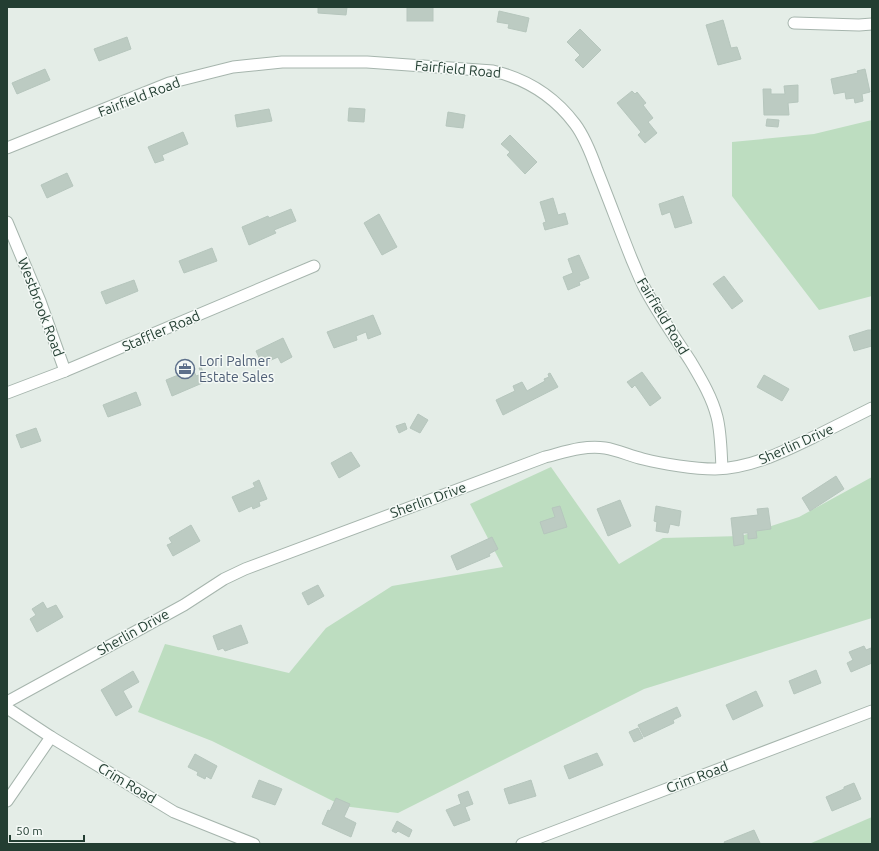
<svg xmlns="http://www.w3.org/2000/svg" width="879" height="851" viewBox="0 0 879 851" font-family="Ubuntu,sans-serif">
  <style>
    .green { fill: #bdddc0 }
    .building { fill: #bccbc2; stroke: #b6c6bd }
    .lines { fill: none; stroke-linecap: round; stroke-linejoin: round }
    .minor-casing { stroke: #a6b5ad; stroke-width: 13 }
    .minor { stroke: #fff; stroke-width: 11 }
    .labels { text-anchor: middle; stroke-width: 3; stroke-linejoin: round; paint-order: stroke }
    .street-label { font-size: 14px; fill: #233e32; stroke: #f4f9f6 }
    .service-label { font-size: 14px; fill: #4e5e75; stroke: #f4f9f6; text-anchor: start }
  </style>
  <rect width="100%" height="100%" fill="#e4ede7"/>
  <g class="green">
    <path d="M 872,120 L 872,296 L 819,310 L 732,196 L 732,142 L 814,134 Z"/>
    <path d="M 551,467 L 619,564 L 663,538 L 741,536 L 799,517 L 872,477 L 872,618 L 644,689 L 398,813 L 343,806 L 212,741 L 138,712 L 165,644 L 289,673 L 326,628 L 392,586 L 503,567 L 470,504 Z"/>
    <path d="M 872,817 L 872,844 L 809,844 Z"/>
  </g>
  <g class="building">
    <path d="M 318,7 L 347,7 L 346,15 L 318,13 Z"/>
    <rect x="407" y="7" width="26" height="14"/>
    <path d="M 499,11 L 529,18 L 526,32 L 508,28 L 509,24 L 497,22 Z"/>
    <path d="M 723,20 L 731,48 L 737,47 L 741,59 L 718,65 L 706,25 Z"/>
    <path d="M 580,29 L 601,50 L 583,68 L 575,60 L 580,55 L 567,42 Z"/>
    <path d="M 127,37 L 131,49 L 99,61 L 94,49 Z"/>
    <path d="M 45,69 L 50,80 L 17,94 L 12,83 Z"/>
    <path d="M 865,69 L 870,92 L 862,94 L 863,101 L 855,103 L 854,98 L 846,99 L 845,92 L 834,94 L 831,79 L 858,73 L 857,71 Z"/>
    <path d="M 798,85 L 798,102 L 788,103 L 789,115 L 764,115 L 763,89 L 771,89 L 771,94 L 785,94 L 784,86 Z"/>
    <path d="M 632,91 L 635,94 L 637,92 L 646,103 L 643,105 L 653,118 L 648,122 L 657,133 L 645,143 L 638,135 L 641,132 L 617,103 Z"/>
    <path d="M 349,108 L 365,109 L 364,122 L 348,121 Z"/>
    <path d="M 269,109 L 272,121 L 237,127 L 235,115 Z"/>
    <path d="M 448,112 L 465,115 L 463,128 L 446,126 Z"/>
    <path d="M 767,119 L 779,120 L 778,127 L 766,126 Z"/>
    <path d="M 183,132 L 188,144 L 162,155 L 164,160 L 155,163 L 148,147 Z"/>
    <path d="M 510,135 L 537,162 L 525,174 L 507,155 L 510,152 L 501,144 Z"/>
    <path d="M 67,173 L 73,186 L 47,198 L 41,185 Z"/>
    <path d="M 683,196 L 692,223 L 675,228 L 670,212 L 662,215 L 659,204 Z"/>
    <path d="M 553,198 L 558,215 L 565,213 L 568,224 L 545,230 L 543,223 L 546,222 L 540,202 Z"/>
    <path d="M 291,209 L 296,221 L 274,230 L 276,233 L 249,245 L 242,227 L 268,216 L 269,218 Z"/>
    <path d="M 379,214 L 397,247 L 382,255 L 364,223 Z"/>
    <path d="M 212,248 L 217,261 L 184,273 L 179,261 Z"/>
    <path d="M 579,255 L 589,278 L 579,282 L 580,285 L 568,290 L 563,277 L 573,273 L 568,259 Z"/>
    <path d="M 724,276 L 743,301 L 732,309 L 713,284 Z"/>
    <path d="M 134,280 L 138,291 L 106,304 L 101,292 Z"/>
    <path d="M 373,315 L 381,334 L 368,339 L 366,332 L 356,336 L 357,340 L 334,348 L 327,332 Z"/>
    <path d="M 868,330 L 872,330 L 872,346 L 854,351 L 849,336 Z"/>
    <path d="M 283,338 L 292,357 L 281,363 L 278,357 L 262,364 L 256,351 Z"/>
    <path d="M 201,367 L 207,381 L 172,396 L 166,380 L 193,369 L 196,376 L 202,374 L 199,368 Z"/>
    <path d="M 642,372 L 661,398 L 650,406 L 635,385 L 632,388 L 627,382 Z"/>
    <path d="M 550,373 L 558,387 L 503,415 L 496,400 L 515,391 L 513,386 L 522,382 L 527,391 L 545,381 L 544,379 L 549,377 L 548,374 Z"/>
    <path d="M 764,375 L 789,389 L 782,401 L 757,387 Z"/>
    <path d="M 136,392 L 141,405 L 108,417 L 103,405 Z"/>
    <path d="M 418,414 L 428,420 L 420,433 L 410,428 Z"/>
    <path d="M 405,423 L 407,429 L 399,433 L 396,426 Z"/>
    <path d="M 36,428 L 41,441 L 21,448 L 16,435 Z"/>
    <path d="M 351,452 L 360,466 L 339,478 L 331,463 Z"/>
    <path d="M 836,476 L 844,489 L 810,511 L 802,498 Z"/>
    <path d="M 259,480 L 267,499 L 259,502 L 260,506 L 253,509 L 252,506 L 239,512 L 232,497 L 255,487 L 253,483 Z"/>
    <path d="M 620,500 L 631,526 L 608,536 L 597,509 Z"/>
    <path d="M 560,506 L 567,527 L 544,534 L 540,522 L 555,517 L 552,508 Z"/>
    <path d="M 656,506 L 681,511 L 679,526 L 670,524 L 668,533 L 656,531 L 657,522 L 654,521 Z"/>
    <path d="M 768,508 L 771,529 L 756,531 L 757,538 L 748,539 L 748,533 L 743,533 L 744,544 L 734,546 L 731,518 L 758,515 L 757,509 Z"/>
    <path d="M 191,525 L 200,541 L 173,556 L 167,545 L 172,543 L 169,538 Z"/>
    <path d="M 492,537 L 498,549 L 489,554 L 490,556 L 457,570 L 451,556 Z"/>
    <path d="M 318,585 L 324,596 L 308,605 L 302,593 Z"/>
    <path d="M 43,602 L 47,609 L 56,605 L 63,617 L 37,632 L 30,619 L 36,615 L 32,609 Z"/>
    <path d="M 241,625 L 248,643 L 225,651 L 223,648 L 218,650 L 213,636 Z"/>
    <path d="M 864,646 L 866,650 L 871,648 L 872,663 L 851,672 L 847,663 L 853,660 L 849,652 Z"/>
    <path d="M 816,670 L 821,683 L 794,694 L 789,681 Z"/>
    <path d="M 133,671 L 139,682 L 123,691 L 132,707 L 116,716 L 101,690 Z"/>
    <path d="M 756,691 L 763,706 L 733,720 L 726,705 Z"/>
    <path d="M 677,707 L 681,716 L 673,720 L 674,723 L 644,737 L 638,725 Z"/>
    <path d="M 638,728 L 643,738 L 634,742 L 629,732 Z"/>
    <path d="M 597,753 L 603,765 L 569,779 L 564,766 Z"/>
    <path d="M 195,754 L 217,766 L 211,779 L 206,776 L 205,779 L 197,775 L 198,772 L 188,767 Z"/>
    <path d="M 259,780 L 282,789 L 275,805 L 252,797 Z"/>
    <path d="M 531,780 L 536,796 L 509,804 L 504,789 Z"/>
    <path d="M 854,783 L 861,799 L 832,811 L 826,797 L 844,789 L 844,787 Z"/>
    <path d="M 468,791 L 473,804 L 465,807 L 470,820 L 454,826 L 446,810 L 461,804 L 458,795 Z"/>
    <path d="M 336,798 L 350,804 L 344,817 L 356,823 L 351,837 L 322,824 L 328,810 L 330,811 Z"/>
    <path d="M 397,821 L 412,830 L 409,837 L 398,831 L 396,833 L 392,831 Z"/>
    <path d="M 754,830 L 760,843 L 725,844 L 724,842 Z"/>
  </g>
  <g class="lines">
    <g class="minor-casing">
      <g id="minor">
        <path d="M 794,23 L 859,25 L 872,24"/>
        <path d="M 7,148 L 169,83 L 233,67 L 282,62 L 367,62 L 493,71 C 527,79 554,96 575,124 C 584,136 592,156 597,170 C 609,200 620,230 632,260 C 636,269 639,277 643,285 C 656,311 675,337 691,362 C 701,379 712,397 717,417 C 721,433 721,451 722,468"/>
        <path d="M 7,222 L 40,301 L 65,371"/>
        <path d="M 7,393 L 65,371 L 314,266"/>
        <path d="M 7,702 L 184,605 L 224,579 L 245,569 L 545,457 C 565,452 584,445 605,448 C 618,450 630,456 643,459 C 663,464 694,469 715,469 C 752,468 785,451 818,435 C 836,426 854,417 872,408"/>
        <path d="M 7,708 L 51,737 L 174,812 L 254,844"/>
        <path d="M 7,801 L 51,737"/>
        <path d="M 522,844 L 872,711"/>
      </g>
    </g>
    <use href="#minor" class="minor"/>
  </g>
  <defs>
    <g id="office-ring" transform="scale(1)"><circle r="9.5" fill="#f4f9f6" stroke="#5c6f8a" stroke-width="1.5"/><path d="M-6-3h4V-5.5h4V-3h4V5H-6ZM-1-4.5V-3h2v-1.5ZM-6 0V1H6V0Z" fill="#5c6f8a"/></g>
  </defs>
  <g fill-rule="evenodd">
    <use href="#office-ring" x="185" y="369"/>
  </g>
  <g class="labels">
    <g class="street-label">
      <text transform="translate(458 69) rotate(5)" y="5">Fairfield Road</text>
      <text transform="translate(139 97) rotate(-21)" y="5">Fairfield Road</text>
      <text transform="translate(41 307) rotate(69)" y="5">Westbrook Road</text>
      <text transform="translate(663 316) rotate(59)" y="5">Fairfield Road</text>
      <text transform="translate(161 331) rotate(-23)" y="5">Staffler Road</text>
      <text transform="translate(796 444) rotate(-24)" y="5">Sherlin Drive</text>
      <text transform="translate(428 500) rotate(-20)" y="5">Sherlin Drive</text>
      <text transform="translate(133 632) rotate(-29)" y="5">Sherlin Drive</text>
      <text transform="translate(697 777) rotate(-21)" y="5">Crim Road</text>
      <text transform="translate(127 783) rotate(31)" y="5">Crim Road</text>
    </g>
    <g class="service-label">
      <text x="199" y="366">Lori Palmer<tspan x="199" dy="16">Estate Sales</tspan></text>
    </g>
  </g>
  <rect width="879" height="851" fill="none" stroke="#233e32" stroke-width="16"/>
  <path d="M10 835v6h74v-6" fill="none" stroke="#233e32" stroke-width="2"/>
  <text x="16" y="835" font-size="12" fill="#233e32" stroke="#f4f9f6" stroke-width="3" paint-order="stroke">50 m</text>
</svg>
